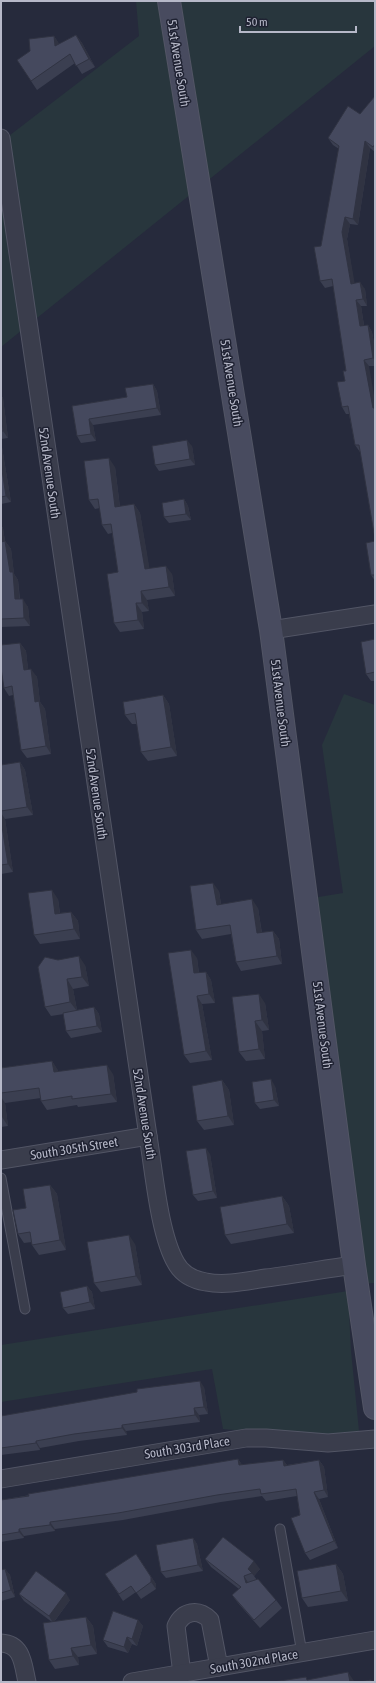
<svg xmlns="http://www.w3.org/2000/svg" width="376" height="1683" viewBox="0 0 376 1683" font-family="'Asap Condensed',sans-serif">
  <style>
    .green { fill: #28363d }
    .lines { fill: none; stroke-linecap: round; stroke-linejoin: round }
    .service-casing { stroke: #525565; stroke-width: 11 }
    .minor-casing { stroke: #525565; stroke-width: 19 }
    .secondary-casing { stroke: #525565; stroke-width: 24 }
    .service { stroke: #3a3d4c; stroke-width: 9 }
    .minor { stroke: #3a3d4c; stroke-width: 17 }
    .secondary { stroke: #484b5f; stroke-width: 22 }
    .wall { fill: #3b3f51 }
    .shaded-wall { fill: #303342 }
    .building { fill: #45495e; stroke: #303342 }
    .labels { text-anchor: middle; stroke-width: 3; stroke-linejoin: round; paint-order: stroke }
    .street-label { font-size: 13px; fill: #b6b8c8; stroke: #1f2232 }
  </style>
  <rect width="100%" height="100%" fill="#262a3c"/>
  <g class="green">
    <path d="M 136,1 L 375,1 L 375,46 L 1,347 L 1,142 L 139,36 Z"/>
    <path d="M 344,694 L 375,705 L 375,1283 L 357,1284 L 306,899 L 343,893 L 322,745 Z"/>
    <path d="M 348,1291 L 351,1351 L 360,1441 L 223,1429 L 212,1369 L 1,1402 L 1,1345 Z"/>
  </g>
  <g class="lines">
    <g class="service-casing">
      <g id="service">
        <path d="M 1,1178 L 25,1309"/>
        <path d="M 280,1529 L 302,1653"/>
      </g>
    </g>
    <g class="minor-casing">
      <g id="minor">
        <path d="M 1,138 L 148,1136 C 154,1171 159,1234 176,1263 C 182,1274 194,1280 206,1282 C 225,1286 247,1281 266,1278 C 296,1274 325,1269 354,1265"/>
        <path d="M 271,630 L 375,614"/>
        <path d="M 1,1160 L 148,1136"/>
        <path d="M 1,1479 L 246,1438 L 266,1438 L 328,1443 L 375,1439"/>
        <path d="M 1,1643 C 23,1644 23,1665 27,1682"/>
        <path d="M 182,1674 L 176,1626 C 183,1611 198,1608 210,1620 L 219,1667"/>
        <path d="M 132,1682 L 375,1640"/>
      </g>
    </g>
    <g class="secondary-casing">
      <path id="secondary" d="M 169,1 L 271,630 L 354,1265 L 375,1408"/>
    </g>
    <use href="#service" class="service"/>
    <use href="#minor" class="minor"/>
    <use href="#secondary" class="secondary"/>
  </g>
  <g class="wall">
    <path d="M 76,35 L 82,43 L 95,67 L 82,74 L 75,63 L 37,90 L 31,81 L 54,36 L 59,44 Z"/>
    <path d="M 375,96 L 375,152 L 370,148 L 358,225 L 350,224 L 347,239 L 354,283 L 365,289 L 367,306 L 361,306 L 364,325 L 368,325 L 372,332 L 375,349 L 375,366 L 369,366 L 360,452 L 355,445 L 349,414 L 346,414 L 342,407 L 346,371 L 333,286 L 325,288 L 320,281 L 321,246 L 339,149 L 333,145 L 328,138 L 360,114 Z"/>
    <path d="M 153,384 L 157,391 L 161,415 L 93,425 L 96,441 L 81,443 L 77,436 L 72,406 L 127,397 Z"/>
    <path d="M 1,395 L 3,398 L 8,438 L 1,439 Z"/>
    <path d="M 1,441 L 11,502 L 1,504 Z"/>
    <path d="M 192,446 L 195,465 L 159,471 L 155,465 Z"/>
    <path d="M 115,467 L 120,507 L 134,504 L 140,513 L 149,568 L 172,574 L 175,596 L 147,600 L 149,611 L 142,612 L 144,629 L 120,632 L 114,623 L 118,572 L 112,533 L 108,534 L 102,525 L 100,508 L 95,509 L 89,500 Z"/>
    <path d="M 184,499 L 188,506 L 191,520 L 169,523 L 164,517 Z"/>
    <path d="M 1,525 L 3,528 L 5,541 L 11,549 L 14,574 L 18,580 L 20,599 L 28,607 L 30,626 L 1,627 Z"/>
    <path d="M 375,541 L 375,581 L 371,575 Z"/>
    <path d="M 375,639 L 375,681 L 371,681 L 366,674 Z"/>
    <path d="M 20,643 L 26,651 L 28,669 L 37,677 L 40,702 L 45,709 L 51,754 L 27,758 L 21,750 L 13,695 L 9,696 L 4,688 Z"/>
    <path d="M 163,695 L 169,704 L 177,756 L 148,761 L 141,752 L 137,724 L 132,724 L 125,715 Z"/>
    <path d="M 20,762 L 25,770 L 33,815 L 5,819 L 13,872 L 1,874 L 1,765 Z"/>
    <path d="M 219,891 L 221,904 L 258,908 L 262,933 L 273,931 L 279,939 L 282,964 L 241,971 L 236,962 L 231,934 L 202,939 L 196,930 Z"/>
    <path d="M 58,899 L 60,913 L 71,912 L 78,921 L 80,939 L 40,944 L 34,935 Z"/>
    <path d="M 197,958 L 199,973 L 206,972 L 211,980 L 215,1003 L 202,1004 L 212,1060 L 190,1063 L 184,1055 Z"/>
    <path d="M 85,965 L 89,986 L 73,989 L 77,1010 L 94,1007 L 99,1014 L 102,1032 L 71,1038 L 66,1031 L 64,1014 L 51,1016 L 45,1007 L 38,967 Z"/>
    <path d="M 232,997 L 265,1003 L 269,1030 L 262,1031 L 265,1059 L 246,1061 L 239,1052 Z"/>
    <path d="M 52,1061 L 58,1071 L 113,1074 L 117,1102 L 78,1107 L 77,1105 L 47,1110 L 41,1101 L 41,1098 L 5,1103 L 8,1126 L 1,1127 L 1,1068 Z"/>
    <path d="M 222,1080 L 229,1090 L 234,1125 L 204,1130 L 197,1121 Z"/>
    <path d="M 275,1086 L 279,1106 L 260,1109 L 255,1103 Z"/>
    <path d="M 210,1154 L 217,1198 L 198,1201 L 193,1195 Z"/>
    <path d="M 50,1185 L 57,1194 L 66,1250 L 39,1255 L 32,1245 L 32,1242 L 24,1243 L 18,1234 L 26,1208 Z"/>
    <path d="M 282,1196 L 289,1206 L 294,1233 L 231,1244 L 225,1235 Z"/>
    <path d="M 135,1244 L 142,1285 L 101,1292 L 94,1283 Z"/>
    <path d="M 87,1286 L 92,1292 L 95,1309 L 68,1314 L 63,1308 Z"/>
    <path d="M 204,1387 L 208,1414 L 199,1415 L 200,1422 L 126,1431 L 127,1435 L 79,1441 L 40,1448 L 40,1450 L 1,1455 L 1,1416 Z"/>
    <path d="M 238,1459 L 242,1465 L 283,1460 L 287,1465 L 319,1460 L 324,1467 L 328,1497 L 319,1499 L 338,1548 L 310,1560 L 305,1553 L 297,1496 L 266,1501 L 262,1496 L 221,1502 L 123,1520 L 55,1529 L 55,1531 L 24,1536 L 24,1538 L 1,1542 L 1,1500 Z"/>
    <path d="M 193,1538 L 197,1544 L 203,1571 L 166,1578 L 161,1572 Z"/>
    <path d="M 136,1554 L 156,1584 L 156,1589 L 141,1599 L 136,1592 L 123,1601 L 105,1574 Z"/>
    <path d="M 205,1559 L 260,1569 L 254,1576 L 257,1580 L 276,1600 L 282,1608 L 260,1628 L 238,1603 L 232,1595 L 239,1589 L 211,1567 Z"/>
    <path d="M 336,1564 L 343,1574 L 348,1601 L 308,1607 L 302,1598 Z"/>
    <path d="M 5,1569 L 10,1575 L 15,1597 L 1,1601 L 1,1570 Z"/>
    <path d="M 19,1594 L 70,1600 L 54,1622 L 86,1617 L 93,1626 L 97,1654 L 78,1657 L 79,1665 L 55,1669 L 49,1660 L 52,1622 L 24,1601 Z"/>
    <path d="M 138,1620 L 143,1626 L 137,1646 L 132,1644 L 128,1653 L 108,1647 L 103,1640 Z"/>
  </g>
  <g class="shaded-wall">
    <path d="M 76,35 L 82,43 L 95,67 L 89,59 Z"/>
    <path d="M 54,36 L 60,45 L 55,46 Z"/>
    <path d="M 365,141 L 370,148 L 358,225 L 353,219 Z"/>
    <path d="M 345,217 L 350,224 L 347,239 L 356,291 L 351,284 L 342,232 Z"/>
    <path d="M 360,282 L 365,289 L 367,306 L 363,299 Z"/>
    <path d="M 356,300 L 361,306 L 365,333 L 360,326 Z"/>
    <path d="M 368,325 L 372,332 L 375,349 L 375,361 L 373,358 Z"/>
    <path d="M 364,360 L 369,366 L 375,401 L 375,412 L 373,408 Z"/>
    <path d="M 153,384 L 157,391 L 161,415 L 157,408 Z"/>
    <path d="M 1,395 L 3,398 L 8,438 L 3,431 L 1,411 Z"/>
    <path d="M 89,419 L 93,425 L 96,441 L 91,434 Z"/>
    <path d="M 187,440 L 192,446 L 195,465 L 190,459 Z"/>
    <path d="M 1,441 L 11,502 L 6,496 L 1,464 Z"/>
    <path d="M 109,458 L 115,467 L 121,516 L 115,507 Z"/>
    <path d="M 184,499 L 188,506 L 191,520 L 186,514 Z"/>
    <path d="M 134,504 L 140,513 L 151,577 L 145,569 Z"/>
    <path d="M 1,525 L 3,528 L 6,550 L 1,543 Z"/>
    <path d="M 5,541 L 11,549 L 14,574 L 18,580 L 20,607 L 15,599 L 10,572 Z"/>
    <path d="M 166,566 L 172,574 L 175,596 L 169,587 Z"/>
    <path d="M 141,591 L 147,600 L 149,611 L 142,603 Z"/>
    <path d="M 23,599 L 28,607 L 30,626 L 24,618 Z"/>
    <path d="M 136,603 L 142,612 L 144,629 L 138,620 Z"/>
    <path d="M 20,643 L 26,651 L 29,678 L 24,670 Z"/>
    <path d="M 31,669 L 37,677 L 40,702 L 45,709 L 51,754 L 46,746 L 35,702 Z"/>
    <path d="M 163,695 L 169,704 L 177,756 L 171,747 Z"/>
    <path d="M 20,762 L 25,770 L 33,815 L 27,807 Z"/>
    <path d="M 1,813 L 5,819 L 13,872 L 8,864 L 1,820 Z"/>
    <path d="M 213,883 L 219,891 L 222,913 L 217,905 Z"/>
    <path d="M 52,890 L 58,899 L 61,923 L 55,914 Z"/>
    <path d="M 252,899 L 258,908 L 263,942 L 257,933 Z"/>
    <path d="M 71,912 L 78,921 L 80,939 L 74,929 Z"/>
    <path d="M 273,931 L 279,939 L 282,964 L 277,956 Z"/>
    <path d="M 191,950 L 197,958 L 200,982 L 194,973 Z"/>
    <path d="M 79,956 L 85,965 L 89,986 L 82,977 Z"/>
    <path d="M 206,972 L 211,980 L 215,1003 L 209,994 Z"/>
    <path d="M 67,979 L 73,989 L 77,1011 L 70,1002 Z"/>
    <path d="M 259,994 L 265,1003 L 269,1030 L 262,1020 Z"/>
    <path d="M 197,996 L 202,1004 L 212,1060 L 206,1051 Z"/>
    <path d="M 94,1007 L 99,1014 L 102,1032 L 97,1026 Z"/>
    <path d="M 255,1021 L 262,1031 L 265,1059 L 259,1049 Z"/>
    <path d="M 52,1061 L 58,1070 L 60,1080 L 54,1072 Z"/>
    <path d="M 107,1065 L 113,1074 L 117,1102 L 111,1094 Z"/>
    <path d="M 271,1079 L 275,1086 L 279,1106 L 274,1100 Z"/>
    <path d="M 222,1080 L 229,1090 L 234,1125 L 228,1116 Z"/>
    <path d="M 1,1097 L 5,1103 L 8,1126 L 2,1117 L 1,1110 Z"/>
    <path d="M 206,1148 L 210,1154 L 217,1198 L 213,1191 Z"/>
    <path d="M 50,1185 L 57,1194 L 66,1250 L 60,1240 Z"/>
    <path d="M 282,1196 L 289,1206 L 294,1233 L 287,1224 Z"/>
    <path d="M 129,1235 L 135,1244 L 142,1285 L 136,1276 Z"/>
    <path d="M 87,1286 L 92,1292 L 95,1309 L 90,1302 Z"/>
    <path d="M 200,1381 L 204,1387 L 208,1414 L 204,1407 Z"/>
    <path d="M 194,1408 L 199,1415 L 200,1422 L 195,1415 Z"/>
    <path d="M 122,1425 L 126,1431 L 127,1435 L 122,1428 Z"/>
    <path d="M 36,1441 L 40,1448 L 40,1450 L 36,1443 Z"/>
    <path d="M 238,1459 L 243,1466 L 239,1465 Z"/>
    <path d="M 283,1460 L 288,1466 L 284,1466 Z"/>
    <path d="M 319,1460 L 324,1467 L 328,1497 L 324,1490 Z"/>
    <path d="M 314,1492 L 319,1499 L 338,1548 L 334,1541 Z"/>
    <path d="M 50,1522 L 55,1529 L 55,1531 L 50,1525 Z"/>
    <path d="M 19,1529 L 24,1536 L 24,1538 L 19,1532 Z"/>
    <path d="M 193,1538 L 197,1544 L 203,1571 L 198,1565 Z"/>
    <path d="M 136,1554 L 156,1584 L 156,1589 L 151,1582 Z"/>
    <path d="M 254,1561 L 260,1569 L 254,1576 L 248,1569 Z"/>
    <path d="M 336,1564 L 343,1574 L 348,1601 L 341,1591 Z"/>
    <path d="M 5,1569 L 10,1575 L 15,1597 L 11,1590 Z"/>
    <path d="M 244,1576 L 249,1584 L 246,1583 Z"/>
    <path d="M 66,1593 L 70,1600 L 53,1623 L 49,1616 Z"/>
    <path d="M 86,1617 L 93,1626 L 97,1654 L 91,1645 Z"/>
    <path d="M 138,1620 L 143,1626 L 137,1646 L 132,1639 Z"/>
    <path d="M 127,1637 L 132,1644 L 128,1653 L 124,1647 Z"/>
    <path d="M 71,1648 L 78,1657 L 79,1665 L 73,1656 Z"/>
    <path d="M 348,1672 L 354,1681 L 354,1682 L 350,1682 Z"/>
  </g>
  <g class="building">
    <path d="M 76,35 L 89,59 L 76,66 L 70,54 L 31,81 L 17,60 L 30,51 L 29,39 L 54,36 L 55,46 Z"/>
    <path d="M 375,96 L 375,144 L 373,147 L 365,141 L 353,219 L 345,217 L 342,232 L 351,284 L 360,282 L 363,299 L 356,300 L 360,326 L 368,325 L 373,358 L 364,360 L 373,408 L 375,408 L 375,539 L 359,445 L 355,445 L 348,406 L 342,407 L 337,382 L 345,381 L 343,371 L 346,371 L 332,279 L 320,281 L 314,247 L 321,246 L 339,146 L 328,138 L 348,106 L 360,114 Z"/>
    <path d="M 153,384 L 157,408 L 89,419 L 91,434 L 77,436 L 72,406 L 127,397 L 125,388 Z"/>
    <path d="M 1,411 L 3,431 L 1,431 Z"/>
    <path d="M 187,440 L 190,459 L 155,465 L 152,446 Z"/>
    <path d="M 109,458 L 115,507 L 134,504 L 145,569 L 166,566 L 169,587 L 141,591 L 142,603 L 136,603 L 138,620 L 114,623 L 107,574 L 118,572 L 111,524 L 102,525 L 98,499 L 89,500 L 84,461 Z"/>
    <path d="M 1,464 L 6,496 L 1,497 Z"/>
    <path d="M 184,499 L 186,514 L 164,517 L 162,503 Z"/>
    <path d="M 5,541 L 10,572 L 13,572 L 15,599 L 23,599 L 24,618 L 1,619 L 1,542 Z"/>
    <path d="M 375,541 L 375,575 L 371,575 L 366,543 Z"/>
    <path d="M 375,639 L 375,672 L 366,674 L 361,642 Z"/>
    <path d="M 20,643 L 24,670 L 31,669 L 35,702 L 39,701 L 46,746 L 21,750 L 12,686 L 4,688 L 1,668 L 1,645 Z"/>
    <path d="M 163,695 L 171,747 L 141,752 L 135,713 L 125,715 L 123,702 Z"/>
    <path d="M 20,762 L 27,807 L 1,811 L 1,765 Z"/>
    <path d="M 1,820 L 8,864 L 1,865 Z"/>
    <path d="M 213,883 L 217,905 L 252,899 L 257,933 L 273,931 L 277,956 L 236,962 L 230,925 L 196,930 L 190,886 Z"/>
    <path d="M 52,890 L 55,914 L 71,912 L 74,929 L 34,935 L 28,893 Z"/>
    <path d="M 191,950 L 194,973 L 206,972 L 209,994 L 197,996 L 206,1051 L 184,1055 L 168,953 Z"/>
    <path d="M 79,956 L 82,977 L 67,979 L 70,1002 L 45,1007 L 38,967 L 45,957 L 58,960 Z"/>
    <path d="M 259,994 L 262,1020 L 255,1021 L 259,1049 L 239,1052 L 232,997 Z"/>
    <path d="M 94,1007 L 97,1026 L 66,1031 L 63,1013 Z"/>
    <path d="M 52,1061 L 54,1072 L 107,1065 L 111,1094 L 72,1099 L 72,1096 L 41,1101 L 39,1088 L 1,1093 L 1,1068 Z"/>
    <path d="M 271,1079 L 274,1100 L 255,1103 L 252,1082 Z"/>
    <path d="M 222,1080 L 228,1116 L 197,1121 L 192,1086 Z"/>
    <path d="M 206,1148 L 213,1191 L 193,1195 L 186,1151 Z"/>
    <path d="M 50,1185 L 60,1240 L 32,1245 L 30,1232 L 18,1234 L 13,1210 L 26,1208 L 23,1189 Z"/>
    <path d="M 282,1196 L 287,1224 L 225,1235 L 220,1207 Z"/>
    <path d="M 129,1235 L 136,1276 L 94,1283 L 87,1242 Z"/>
    <path d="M 87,1286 L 90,1302 L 63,1308 L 60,1292 Z"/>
    <path d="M 200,1381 L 204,1407 L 194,1408 L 195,1415 L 122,1425 L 122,1428 L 74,1434 L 36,1441 L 36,1443 L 1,1448 L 1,1416 L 137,1392 L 137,1389 Z"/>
    <path d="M 238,1459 L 239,1465 L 283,1460 L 284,1466 L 319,1460 L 324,1490 L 314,1492 L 334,1541 L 305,1553 L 291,1518 L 300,1515 L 296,1489 L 261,1494 L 260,1489 L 217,1495 L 118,1513 L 50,1522 L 50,1525 L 19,1529 L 19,1532 L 1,1535 L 1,1500 L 29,1496 L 28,1494 Z"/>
    <path d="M 223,1537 L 254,1561 L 248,1569 L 252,1573 L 244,1576 L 246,1583 L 258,1579 L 276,1600 L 254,1620 L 232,1595 L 241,1587 L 205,1559 Z"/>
    <path d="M 193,1538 L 198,1565 L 161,1572 L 156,1545 Z"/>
    <path d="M 136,1554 L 151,1577 L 151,1582 L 136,1593 L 131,1586 L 119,1594 L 105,1574 Z"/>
    <path d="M 336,1564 L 341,1591 L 302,1598 L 297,1571 Z"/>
    <path d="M 5,1569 L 11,1590 L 1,1593 L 1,1570 Z"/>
    <path d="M 36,1571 L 66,1593 L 49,1616 L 19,1594 Z"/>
    <path d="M 113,1611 L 138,1620 L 132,1639 L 127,1637 L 124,1647 L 103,1640 Z"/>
    <path d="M 86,1617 L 91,1645 L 71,1648 L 73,1656 L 49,1660 L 43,1623 Z"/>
    <path d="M 348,1672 L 350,1682 L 273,1682 L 306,1677 L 307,1680 Z"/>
    <path d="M 371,1680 L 371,1682 L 360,1682 Z"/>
  </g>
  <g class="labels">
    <g class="street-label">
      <text transform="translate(179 63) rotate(81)" y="5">51st Avenue South</text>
      <text transform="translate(232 383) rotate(81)" y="5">51st Avenue South</text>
      <text transform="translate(50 473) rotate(82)" y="5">52nd Avenue South</text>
      <text transform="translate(281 703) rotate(83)" y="5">51st Avenue South</text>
      <text transform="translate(97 794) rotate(82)" y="5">52nd Avenue South</text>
      <text transform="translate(323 1025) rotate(83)" y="5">51st Avenue South</text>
      <text transform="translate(145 1114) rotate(81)" y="5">52nd Avenue South</text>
      <text transform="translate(74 1148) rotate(-9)" y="5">South 305th Street</text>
      <text transform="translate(187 1447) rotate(-9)" y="5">South 303rd Place</text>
      <text transform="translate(254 1661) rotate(-10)" y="5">South 302nd Place</text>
    </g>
  </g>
  <rect width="376" height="1683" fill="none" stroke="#b6b8c8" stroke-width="4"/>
  <path d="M240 26v6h116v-6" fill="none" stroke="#b6b8c8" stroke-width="2"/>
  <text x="246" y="26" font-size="12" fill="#b6b8c8" stroke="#1f2232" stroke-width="3" paint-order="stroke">50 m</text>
</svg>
